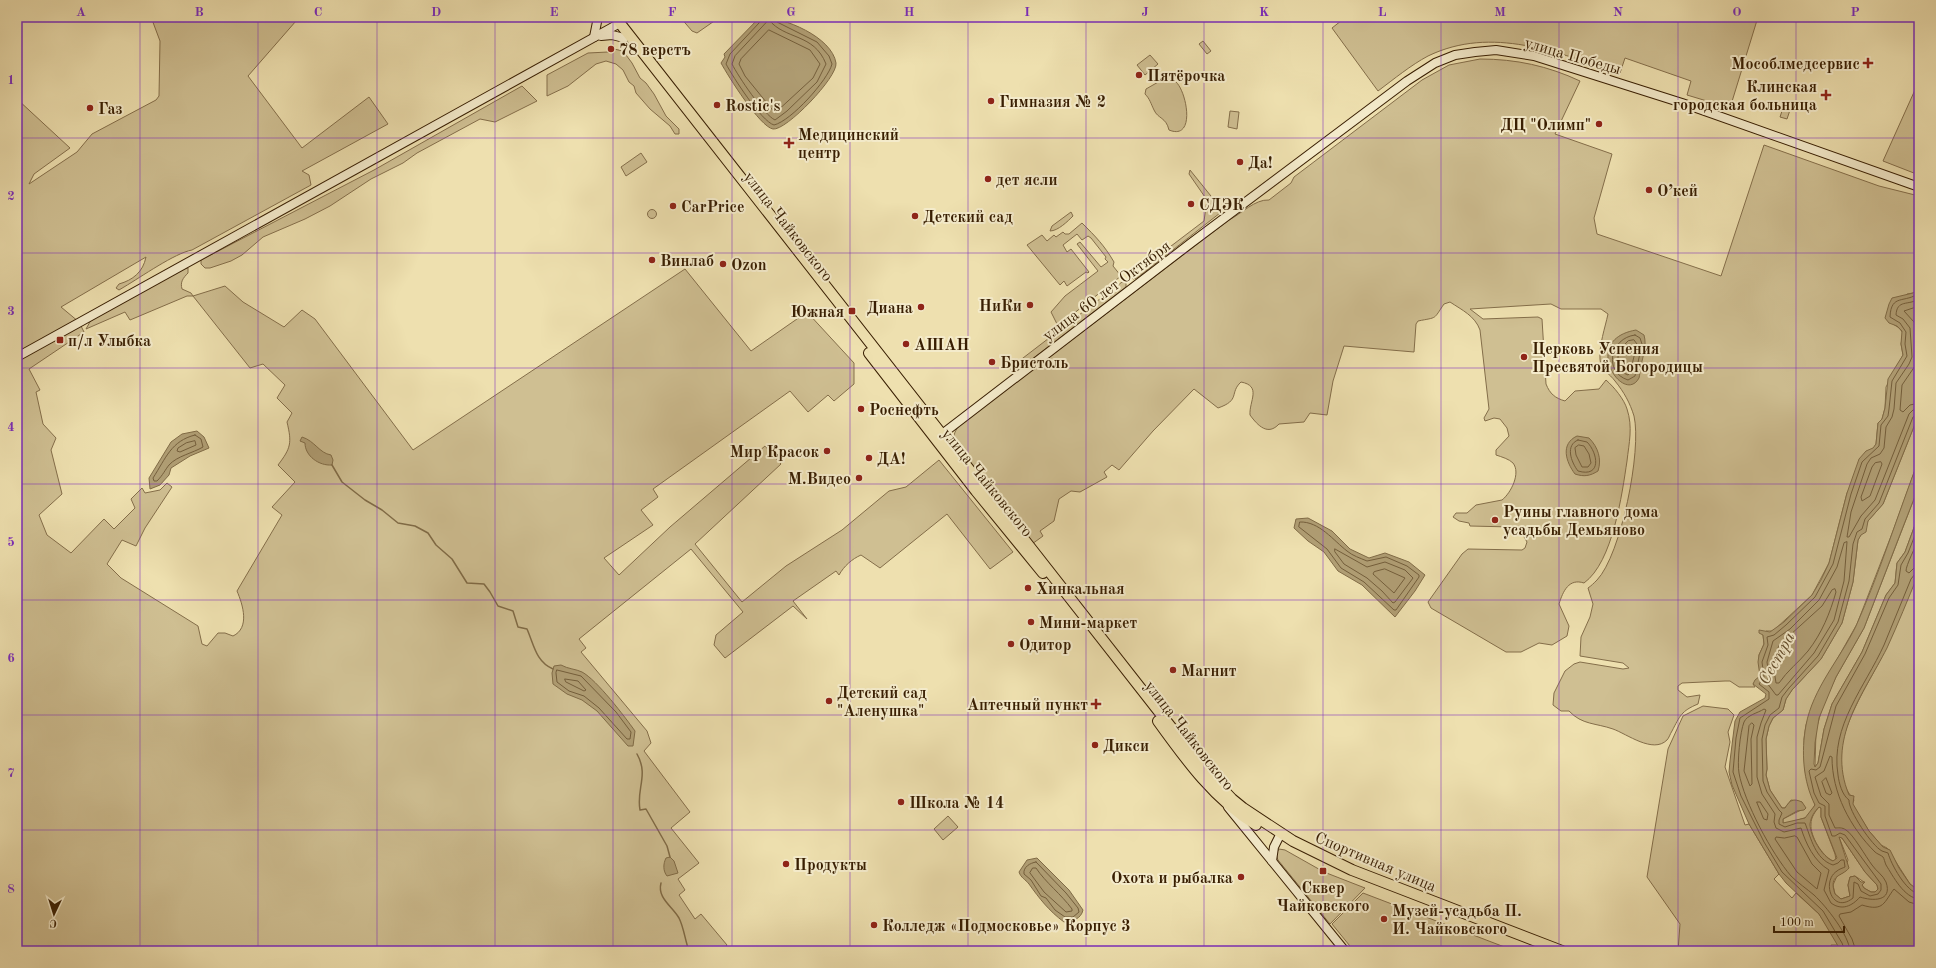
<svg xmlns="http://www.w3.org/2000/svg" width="1936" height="968" viewBox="0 0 1936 968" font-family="'Old Standard TT',serif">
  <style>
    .green { fill: #cfbf92; stroke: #846e4a }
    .water { fill: #b09e74; stroke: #806b46; fill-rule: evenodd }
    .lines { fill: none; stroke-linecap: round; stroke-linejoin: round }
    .shore { stroke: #745e3b; stroke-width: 1 }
    .stream { stroke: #806b46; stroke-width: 1.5 }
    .secondary-casing { stroke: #381e02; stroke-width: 10 }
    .highway-casing { stroke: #381e02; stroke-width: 12 }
    .secondary { stroke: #f4ebcb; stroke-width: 8 }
    .highway { stroke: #eee0af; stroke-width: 10 }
    .grid { fill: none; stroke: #7b2cbf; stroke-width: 1; stroke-opacity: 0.55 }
    .poi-dot { fill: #8f2418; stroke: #f4ebcb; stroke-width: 1.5 }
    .labels { text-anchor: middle; stroke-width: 4; stroke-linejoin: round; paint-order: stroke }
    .poi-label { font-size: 16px; font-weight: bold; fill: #381e02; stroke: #f4ebcb; text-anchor: start }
    .street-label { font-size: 16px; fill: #381e02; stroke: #f4ebcb }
    .water-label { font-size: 17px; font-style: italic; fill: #624b2a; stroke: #f4ebcb }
    .neatline { fill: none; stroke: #7b2cbf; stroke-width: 1.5 }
    .grid-label { font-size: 13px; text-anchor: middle; font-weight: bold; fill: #7b2cbf }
  </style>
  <rect width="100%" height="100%" fill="#eee0af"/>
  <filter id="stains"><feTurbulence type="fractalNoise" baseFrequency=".005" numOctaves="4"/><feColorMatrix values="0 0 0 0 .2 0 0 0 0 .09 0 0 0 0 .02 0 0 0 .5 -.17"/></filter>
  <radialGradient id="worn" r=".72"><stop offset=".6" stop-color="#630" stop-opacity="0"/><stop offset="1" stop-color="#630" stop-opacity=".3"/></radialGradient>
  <g class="green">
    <path d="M 151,17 L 294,17 L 296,21 L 248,76 L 302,148 L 369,97 L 388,124 L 302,171 L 309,175 L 311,185 L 192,250 C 175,253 141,277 124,287 L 119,290 L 116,288 L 119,284 C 133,280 143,272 146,257 L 61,307 L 79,322 L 84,332 L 29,369 L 40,390 L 36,392 L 43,424 L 56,438 L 51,450 L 62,494 L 39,515 L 47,535 L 71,553 L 104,519 L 114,529 L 135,508 L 131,499 L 142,488 L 145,493 L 160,490 L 167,483 L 172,487 L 145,528 L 136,546 L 122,540 L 107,564 L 121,578 L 198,626 L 202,644 L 207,646 L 218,633 L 225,633 L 233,636 C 250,628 243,605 237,591 L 282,515 L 272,507 L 295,482 L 278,465 C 291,448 292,443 287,422 L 292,413 L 277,398 L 285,385 L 263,364 L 250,368 L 193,296 L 187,296 L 130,320 L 125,312 L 86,329 L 91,320 L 184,268 L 188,268 L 188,273 C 183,278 180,282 182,289 L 191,293 L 193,296 L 225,286 L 243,302 L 284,327 L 302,310 L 315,319 L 413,450 L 685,269 L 751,351 L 807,312 L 854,363 L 854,384 L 834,401 L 828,395 L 808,412 L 790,391 L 653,489 L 658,497 L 641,510 L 653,525 L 604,558 L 619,575 L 670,527 L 765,446 L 781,464 L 695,544 L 742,602 L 786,566 L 842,530 L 889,491 L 906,487 L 939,460 L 1013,552 L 990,569 L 947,514 L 880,568 L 861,555 C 852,559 844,566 839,575 L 836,571 L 793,601 L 807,619 L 793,606 L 725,658 L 714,645 L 716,635 L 743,612 L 691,549 L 579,639 L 586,648 L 581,652 L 647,731 L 651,743 L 644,751 L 690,812 L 671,828 L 699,863 L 678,879 L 685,890 L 679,895 L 695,919 L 701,914 L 727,945 L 723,951 L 17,951 L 17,99 L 70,148 L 34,174 L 29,184 L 77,152 L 92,134 L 156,100 L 159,96 L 160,41 Z"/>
    <path d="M 680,17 L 720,17 L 697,33 L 692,31 Z"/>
    <path d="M 1346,17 L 1758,17 L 1730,108 L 1687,95 L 1691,81 L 1625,58 L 1620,73 C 1558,53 1492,25 1428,56 C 1411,65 1394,79 1378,91 L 1332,28 Z"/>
    <path d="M 1203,41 L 1211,51 L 1207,54 L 1199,44 Z"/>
    <path d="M 614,49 L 623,51 L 632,63 L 640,78 L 646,83 L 654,94 L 666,116 L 679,129 L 679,134 L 675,134 L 670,126 L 650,109 L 636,93 L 634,86 L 629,82 L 623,70 L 616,64 L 606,61 L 596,64 L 568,86 L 547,96 L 547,75 L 588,53 L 608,52 Z"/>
    <path d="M 1150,55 L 1158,64 L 1145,75 L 1137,65 Z"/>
    <path d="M 1480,59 C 1516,59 1548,66 1580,81 L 1555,134 L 1612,154 L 1594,218 L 1597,234 L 1721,276 L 1764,145 L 1879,186 L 1919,196 L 1919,288 L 1913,293 L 1907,294 L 1893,324 L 1899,328 L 1903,333 L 1901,344 L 1903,355 L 1886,387 L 1885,408 L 1882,419 L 1878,423 L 1876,444 L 1847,493 L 1829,563 L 1812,595 L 1773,631 L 1766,631 L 1763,635 L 1764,644 L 1759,655 L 1760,676 L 1753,684 L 1755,687 L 1739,687 L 1730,681 L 1725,681 L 1682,683 L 1678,686 L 1678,690 L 1687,697 L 1700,695 L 1698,704 C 1681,711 1680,716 1672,731 C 1670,734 1669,738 1667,740 C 1653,754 1627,734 1613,729 C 1596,723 1582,725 1569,711 L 1561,711 L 1553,705 L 1554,693 L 1565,671 L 1574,664 L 1580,662 L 1623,669 L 1629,668 L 1623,663 L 1580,656 L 1581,637 L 1590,617 L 1593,604 L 1588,588 C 1591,586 1594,583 1597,580 C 1621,555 1642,450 1634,416 C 1630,403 1624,392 1615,381 C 1610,374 1600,369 1600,359 C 1599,345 1605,328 1608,314 L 1601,309 L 1561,309 L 1551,304 L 1470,309 L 1483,319 L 1538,317 L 1542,319 L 1546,384 C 1550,394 1555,398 1565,401 L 1575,391 L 1599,389 L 1606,380 C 1614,387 1624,399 1627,409 C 1633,427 1629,443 1627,461 C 1622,494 1613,562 1584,583 C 1569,578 1563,591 1559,604 L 1569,626 L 1567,636 L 1552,645 L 1539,643 L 1521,652 L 1506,652 L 1431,608 L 1428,602 L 1462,554 L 1468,549 L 1522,550 L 1525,548 L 1527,542 L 1520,530 L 1512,527 L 1470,526 L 1469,523 L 1459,521 L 1453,517 L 1456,513 L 1467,513 L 1476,505 L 1502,500 C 1511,493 1521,473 1513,463 C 1509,459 1502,457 1496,455 L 1496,450 L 1509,436 L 1507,428 L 1500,419 L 1494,418 L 1485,421 L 1484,418 L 1489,409 L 1480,330 C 1475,316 1462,310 1450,302 L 1444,304 C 1433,320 1438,317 1418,321 L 1416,324 L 1414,352 L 1344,346 L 1333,381 L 1327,415 L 1310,413 L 1304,422 L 1279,424 C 1268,436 1258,426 1250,415 C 1249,401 1262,386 1241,382 C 1229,393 1241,400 1218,408 L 1194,389 L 1153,431 L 1119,470 L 1112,465 L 1104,472 L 1107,477 L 1080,492 L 1071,491 L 1059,499 L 1054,521 L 1040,531 L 1043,536 L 1032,544 L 955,444 C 953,436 954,432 959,426 L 1229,220 C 1241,214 1255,199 1269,200 L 1291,183 L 1294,177 L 1422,80 L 1449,65 Z"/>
    <path d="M 1160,81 L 1176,82 C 1187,92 1196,141 1169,130 C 1166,117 1158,119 1154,110 C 1151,104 1150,99 1145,94 L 1146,89 Z"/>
    <path d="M 1919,81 L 1919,175 L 1883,161 Z"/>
    <path d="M 522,86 L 537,101 L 495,122 L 480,119 L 417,153 L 403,163 L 371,179 L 330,206 L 305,219 L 263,237 L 242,255 L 231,261 L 210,268 L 205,268 L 201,264 L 201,260 L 374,170 Z"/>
    <path d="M 1785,102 L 1792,104 L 1787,119 L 1780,117 Z"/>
    <path d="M 1230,111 L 1239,112 L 1237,129 L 1228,127 Z"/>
    <path d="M 641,153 L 647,162 L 626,176 L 621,167 Z"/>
    <path d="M 1190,170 L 1219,206 L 1220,213 L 1137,278 L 1133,279 L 1132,278 L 1133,275 L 1204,221 L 1207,200 L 1189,174 Z"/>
    <circle cx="652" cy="214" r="4.5"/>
    <path d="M 1071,212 L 1073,216 C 1068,221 1058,231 1050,231 L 1052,226 Z"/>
    <path d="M 1082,223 C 1096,237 1104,245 1114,262 L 1113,266 L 1121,276 L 1058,326 L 1051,312 L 1065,296 L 1098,271 L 1077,244 L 1080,242 L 1101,267 L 1108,262 L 1105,259 L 1106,257 L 1091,238 L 1088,236 L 1082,240 L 1077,234 L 1063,245 L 1067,252 L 1071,249 L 1089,272 L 1088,273 L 1086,272 L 1067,286 L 1064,281 L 1060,285 L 1027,245 L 1042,235 L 1047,241 L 1054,235 L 1056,237 L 1063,232 L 1065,234 L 1069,234 Z"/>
    <path d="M 1122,282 L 1126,283 L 1126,287 L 1014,373 L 1010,368 Z"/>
    <path d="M 1919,414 L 1919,459 L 1893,531 L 1857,624 L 1817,695 L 1806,725 L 1804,739 L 1805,771 L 1815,805 L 1808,817 L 1784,824 L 1783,823 L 1783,819 L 1801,810 L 1802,802 L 1791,800 L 1785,808 L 1782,808 L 1770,790 L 1766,775 L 1767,769 L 1766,739 L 1769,726 L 1773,718 L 1783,710 L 1786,699 L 1792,690 L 1821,659 L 1842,623 L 1853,582 L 1858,540 L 1868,521 L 1883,504 Z"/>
    <path d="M 1919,486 L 1919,514 L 1905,552 L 1897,563 L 1895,583 L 1886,595 L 1862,652 L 1832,704 L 1824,729 L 1818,763 L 1815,767 L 1816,730 L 1823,705 L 1836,677 L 1864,628 Z"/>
    <path d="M 1919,574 L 1919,891 L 1910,884 L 1887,848 L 1881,845 L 1869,831 L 1852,804 L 1854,800 C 1815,755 1868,689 1887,646 C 1898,622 1906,596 1919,574 Z"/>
    <path d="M 1703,706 L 1728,709 L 1734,715 L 1728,732 L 1730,742 L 1725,767 L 1745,825 L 1749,824 L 1779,874 L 1774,879 L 1792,898 L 1796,893 L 1819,914 L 1839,945 L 1831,945 L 1833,951 L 1678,951 L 1680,924 L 1647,877 L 1668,749 L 1683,716 Z"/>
    <path d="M 1819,807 L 1821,808 L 1821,817 L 1835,854 L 1836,860 L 1833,861 C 1822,856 1810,836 1811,824 C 1811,817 1815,812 1819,807 Z"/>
    <path d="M 948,816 L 958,827 L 943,840 L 934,829 Z"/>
    <path d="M 1839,837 L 1842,838 L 1865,872 L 1877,885 L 1878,889 L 1875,892 L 1871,892 L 1864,888 L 1862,885 L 1864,882 L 1855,876 L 1850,877 L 1848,885 L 1850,896 L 1841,899 L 1835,894 L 1833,885 L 1837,876 L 1844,872 L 1848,860 Z"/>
    <path d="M 1279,849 L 1285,850 L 1324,872 L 1365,888 L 1330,924 L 1278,860 L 1276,854 Z"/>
    <path d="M 1363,893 L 1515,951 L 1354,951 L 1332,924 Z"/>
  </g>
  <g class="water">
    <path d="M 760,17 C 784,17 832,37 836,63 C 838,77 786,131 773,129 C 760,127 728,76 721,63 L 725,57 L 724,54 Z"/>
    <path d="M 1919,288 L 1919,414 L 1883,504 L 1868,521 L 1866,532 L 1861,535 L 1858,540 L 1853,582 L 1842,623 L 1821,659 L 1792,690 L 1786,699 L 1783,710 L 1773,718 L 1769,726 L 1766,739 L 1767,769 L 1766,775 L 1770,790 L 1782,808 L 1785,808 C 1790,800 1793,798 1802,802 L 1806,808 L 1804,810 L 1797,811 L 1783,819 L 1783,823 L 1805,818 L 1815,805 C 1803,781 1801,752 1806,725 C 1813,688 1840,659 1856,626 C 1880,572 1898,514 1919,459 L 1919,486 L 1901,532 L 1864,628 L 1836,677 L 1819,718 L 1815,743 L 1814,764 L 1815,767 L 1818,763 L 1824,729 L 1832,704 L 1862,652 L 1886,595 L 1895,583 L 1897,563 L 1905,552 L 1919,514 C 1919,525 1921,567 1918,575 C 1908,599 1898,624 1887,648 C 1863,695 1826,739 1849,795 L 1854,796 L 1853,804 L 1869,831 L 1883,847 L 1890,850 L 1899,868 L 1910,884 L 1919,891 L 1919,951 L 1841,951 L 1819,914 L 1786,883 L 1779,874 L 1749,824 L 1732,785 L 1729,772 L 1730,761 L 1735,721 L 1740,712 L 1765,698 L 1766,694 L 1753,684 L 1755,680 L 1760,676 L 1758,662 L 1759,655 L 1764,644 L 1763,635 L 1759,633 L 1759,630 L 1770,632 L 1784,622 L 1812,595 L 1821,580 L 1829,563 L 1847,493 L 1859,459 L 1866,451 L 1873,448 L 1876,444 L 1878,423 L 1882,419 L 1885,408 L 1888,379 L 1903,355 L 1901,344 L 1902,331 L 1897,326 L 1889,323 L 1885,318 L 1889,304 L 1892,298 L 1913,293 ZM 1819,807 L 1821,808 L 1821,817 L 1837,858 L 1833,861 C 1822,857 1810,836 1810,824 C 1811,817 1814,812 1819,807 ZM 1839,837 L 1842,838 L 1865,872 L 1877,885 L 1878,889 L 1875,892 L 1871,892 L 1864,888 L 1862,885 L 1865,882 L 1861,882 L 1855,876 L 1850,877 L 1848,885 L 1850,896 L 1841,899 L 1835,894 C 1828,874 1842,877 1849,868 Z"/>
    <path d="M 1636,330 L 1644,335 C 1647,346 1643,355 1641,366 C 1640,369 1640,375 1639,378 C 1624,406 1579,340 1636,330 Z"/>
    <path d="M 197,431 L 204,437 L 209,448 L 190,456 L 171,468 L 169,475 L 160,485 L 150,489 L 149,478 L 171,442 L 182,434 Z"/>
    <path d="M 1577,436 L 1589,438 C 1598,447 1602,459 1598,471 C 1590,476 1584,477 1575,474 C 1566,462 1560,444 1577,436 Z"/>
    <path d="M 302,437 C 315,441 319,453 331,455 L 333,460 L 332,465 C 319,466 305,456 305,443 L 300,441 Z"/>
    <path d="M 1308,518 L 1332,531 L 1350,549 L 1369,558 L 1385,553 L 1409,562 L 1425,575 L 1415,591 L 1395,617 L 1362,585 L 1338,571 L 1324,552 L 1308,541 L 1294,528 L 1296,519 Z"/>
    <path d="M 561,665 C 568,669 576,669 582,672 C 597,680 625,717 635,731 L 633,746 L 628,746 L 597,711 L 582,700 L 567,694 L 553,684 L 552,673 L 554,666 Z"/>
    <path d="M 670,857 L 674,861 L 678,873 L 667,876 C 663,871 663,864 666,858 Z"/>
    <path d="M 1037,858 L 1069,890 L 1083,910 C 1081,919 1073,921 1064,922 C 1049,911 1039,898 1029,884 C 1025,879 1021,878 1019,872 L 1027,860 Z"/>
  </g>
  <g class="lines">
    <g class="shore">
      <path d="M 762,17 L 759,23 L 730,54 L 726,64 C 733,77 761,121 774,125 C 791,121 828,80 832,64 L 829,56 L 817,42 L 777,22 L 775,17"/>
      <path d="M 769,20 C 785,40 814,33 826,64 L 817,82 L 787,111 L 775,120 C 764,115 738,76 732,64 L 735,56 Z"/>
      <path d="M 769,30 L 810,50 L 820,64 L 813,78 L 775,113 L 745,76 L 739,64 L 741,59 Z"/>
      <path d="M 1919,299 C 1908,306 1897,299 1896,315 L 1903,319 L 1910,328 L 1912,357 L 1909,364 L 1896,383 L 1894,409 L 1892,417 L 1886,427 L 1884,448 L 1880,454 L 1871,458 L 1867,464 L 1851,512 L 1847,537 L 1849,537 L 1861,516 L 1875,500 L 1909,414 L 1913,410 L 1919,409"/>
      <path d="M 1919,306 L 1904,311 L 1914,322 L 1917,329 L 1918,356 L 1915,366 L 1902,385 L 1900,410 L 1903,412 L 1910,405 L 1919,403"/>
      <path d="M 1635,335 L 1640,338 L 1642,344 L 1635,376 L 1628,380 C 1603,372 1610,338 1635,335 Z"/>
      <path d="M 1634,340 L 1637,344 L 1630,373 L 1628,375 C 1617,371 1617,359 1619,350 L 1628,341 Z"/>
      <path d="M 1919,414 L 1913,417 L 1879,503 L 1865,519 L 1862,529 L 1857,532 L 1853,544 L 1849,581 L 1838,622 L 1818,656 L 1789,688 L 1782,697 L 1779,708 L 1770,715 L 1765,725 L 1762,739 L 1763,781 L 1767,792 L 1779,810 L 1782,813 L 1779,820 L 1779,824 L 1785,827 L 1797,823 L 1805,823 C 1811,838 1815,859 1833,865 L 1838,863 L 1841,860 L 1844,860 L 1845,867 C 1843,868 1839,869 1837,871 C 1821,881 1832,915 1853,898 L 1854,882 L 1858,884 L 1861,891 L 1870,896 L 1878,894 L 1881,890 L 1881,884 L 1845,835 L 1840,833 L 1835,836 L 1832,836 L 1825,816 L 1825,806 L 1819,803 L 1814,793 L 1809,771 L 1811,769 L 1816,770 L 1820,767 L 1836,706 L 1865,654 L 1889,598 L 1898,585 L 1901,565 L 1908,553 L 1919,525"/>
      <path d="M 195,435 L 201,439 L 203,447 C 193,453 177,456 169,465 C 165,470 163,475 157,481 L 154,481 L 153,478 C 166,458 171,441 195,435 Z"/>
      <path d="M 1578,440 L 1587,442 C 1598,453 1602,478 1578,471 C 1571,462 1565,445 1578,440 Z"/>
      <path d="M 195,441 L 196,445 L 180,452 L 177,451 L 178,448 L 186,443 Z"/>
      <path d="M 1579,445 L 1584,446 L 1589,454 L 1591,463 L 1588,467 L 1582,467 L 1576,455 L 1575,448 Z"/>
      <path d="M 1881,462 L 1882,464 L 1870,496 L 1862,501 L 1861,497 L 1872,467 L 1875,463 Z"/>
      <path d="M 1300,522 C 1319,521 1334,541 1347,551 C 1353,556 1360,558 1367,561 L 1386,557 L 1407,566 L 1419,575 L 1419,577 L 1396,610 L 1394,610 L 1364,582 L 1341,568 L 1327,549 L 1299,527 Z"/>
      <path d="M 1919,538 C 1916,546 1906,565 1906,571 L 1909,573 L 1914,568 L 1919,567"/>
      <path d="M 1847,542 L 1844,581 L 1834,620 L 1814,653 L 1778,695 L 1776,695 L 1767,683 L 1769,676 L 1767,662 L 1773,641 L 1790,629 L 1819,600 L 1837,567 L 1844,543 Z"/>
      <path d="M 1335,549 L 1367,567 L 1385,562 L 1405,570 L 1413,578 L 1395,602 L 1393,603 L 1382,591 L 1367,578 L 1344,564 L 1335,552 Z"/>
      <path d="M 1385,569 L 1405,578 L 1394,593 L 1373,574 L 1374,572 Z"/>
      <path d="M 1919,573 L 1915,574 L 1911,579 C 1902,601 1893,623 1884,645 C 1865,687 1830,726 1838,775 C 1839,783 1842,795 1849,800 C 1848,810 1872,846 1882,851 C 1884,852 1886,852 1888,853 C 1891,864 1906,892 1919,894"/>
      <path d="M 1835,589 L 1836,592 C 1830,613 1822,633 1808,651 C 1799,662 1787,671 1779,683 L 1776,683 L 1773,663 L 1779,645 L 1822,606 L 1832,590 Z"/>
      <path d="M 557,670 L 581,676 L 616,712 L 631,732 L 630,739 L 627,739 L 599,708 L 584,696 L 569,691 L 557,682 L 556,673 Z"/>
      <path d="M 565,679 L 578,681 L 586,690 L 584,691 L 566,682 Z"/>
      <path d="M 1752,723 L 1754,725 L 1751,739 L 1752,784 L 1750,786 L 1744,771 L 1749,726 Z"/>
      <path d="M 1826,778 L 1832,793 L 1830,795 L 1826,793 L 1822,782 Z"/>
      <path d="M 1757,802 L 1760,802 L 1768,814 L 1767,820 L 1764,819 Z"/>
      <path d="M 1795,836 L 1797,837 L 1812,864 L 1821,873 L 1817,889 L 1797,872 L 1775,839 L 1776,837 L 1784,838 Z"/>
      <path d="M 1036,862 L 1066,893 L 1078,908 L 1079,912 L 1073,917 L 1065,917 L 1055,910 L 1046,898 L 1041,896 L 1031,880 L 1024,874 C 1023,867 1030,863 1036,862 Z"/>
      <path d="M 1033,868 L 1036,868 C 1046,883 1061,894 1072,909 L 1072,911 L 1066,912 L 1044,892 L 1030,873 Z"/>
      <path d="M 1845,951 L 1842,943 L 1823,911 L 1782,872 L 1764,842 L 1741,796 L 1733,772 L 1736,738 L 1740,718 L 1769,699 L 1769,692 L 1759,684 L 1764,677 L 1762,662 L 1768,645 L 1767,637 L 1774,635 L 1786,625 L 1815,597 L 1833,564 L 1851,494 L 1862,462 L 1879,446 L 1881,425 L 1888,416 L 1889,409 L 1892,381 L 1907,356 L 1905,344 L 1906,332 L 1900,323 L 1890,317 C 1891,293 1905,304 1919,293"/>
      <path d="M 1850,951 C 1849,935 1826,906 1814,895 C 1807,889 1798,883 1791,876 C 1772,854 1744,802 1739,773 C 1737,763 1740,732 1744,722 C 1747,715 1758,713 1764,709 L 1766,710 L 1761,723 L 1757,737 L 1757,777 L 1762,794 L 1775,814 L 1774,822 L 1776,828 L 1784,832 L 1801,828 C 1806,844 1814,861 1829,870 L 1824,890 L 1831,903 C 1842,911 1852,906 1860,897 C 1872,901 1893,902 1886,882 C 1883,875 1876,871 1872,865 C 1866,857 1853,834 1846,830 C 1842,827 1838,828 1835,828 L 1829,815 L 1829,804 L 1821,796 L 1815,777 L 1824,771 L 1830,756 L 1832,757 C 1832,793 1850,827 1875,852 C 1877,854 1881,855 1883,857 C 1884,858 1885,863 1886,865 C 1893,876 1904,898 1919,899"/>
      <path d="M 1856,951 L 1852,939 L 1839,916 L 1840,914 L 1851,912 L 1862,905 C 1884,912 1884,902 1894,889 L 1909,902 L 1919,905"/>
    </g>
    <g class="stream">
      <path d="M 332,465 L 342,482 L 365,500 L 382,510 L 398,523 L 415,526 L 428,533 L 436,545 L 452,559 L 467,583 L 484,584 L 490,592 L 498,606 L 513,611 L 518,627 L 527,629 C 534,645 536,662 553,669"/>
      <path d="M 637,754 C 649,775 636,789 640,810 L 646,809 L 667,846 L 670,857"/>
      <path d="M 661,883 C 657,898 672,906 679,918 C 684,928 685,940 689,951"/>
    </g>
    <g class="secondary-casing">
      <g id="secondary">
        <path d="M 601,36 L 612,35 L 624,38"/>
        <path d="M 594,37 L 598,17"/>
        <path d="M 17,357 L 620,23"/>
        <path d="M 937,438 L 1191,243 L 1407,81 L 1435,63 L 1455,55 L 1475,52 L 1496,50 L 1534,56 L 1682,103 L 1919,187"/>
        <path d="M 1228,807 L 1345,951"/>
        <path d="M 1272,861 L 1274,847 L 1281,833"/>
      </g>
    </g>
    <g class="highway-casing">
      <g id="highway">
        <path d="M 615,17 L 1178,736 L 1215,781 L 1232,799 L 1243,808 L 1293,841 L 1352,870 L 1562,951"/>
        <path d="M 869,353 L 976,491 L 1043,573"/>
        <path d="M 1158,721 C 1186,760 1215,800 1256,825"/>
      </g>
    </g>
    <use href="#secondary" class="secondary"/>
    <use href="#highway" class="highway"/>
  </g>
  <path class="grid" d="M 140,17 L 140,951M 258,17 L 258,951M 377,17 L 377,951M 495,17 L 495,951M 613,17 L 613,951M 732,17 L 732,951M 850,17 L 850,951M 968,17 L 968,951M 1086,17 L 1086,951M 1204,17 L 1204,951M 1323,17 L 1323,951M 1441,17 L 1441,951M 1559,17 L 1559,951M 1678,17 L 1678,951M 1796,17 L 1796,951M 17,138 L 1919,138M 17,253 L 1919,253M 17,368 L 1919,368M 17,484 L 1919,484M 17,600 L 1919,600M 17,715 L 1919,715M 17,830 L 1919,830"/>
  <g class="poi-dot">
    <circle cx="611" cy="49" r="4"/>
    <path d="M1866 57h4v4h4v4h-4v4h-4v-4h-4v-4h4z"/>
    <circle cx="1139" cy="75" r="4"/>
    <path d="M1824 89h4v4h4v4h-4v4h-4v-4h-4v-4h4z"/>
    <circle cx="991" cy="101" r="4"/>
    <circle cx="717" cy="105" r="4"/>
    <circle cx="90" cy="108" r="4"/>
    <circle cx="1599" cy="124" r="4"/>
    <path d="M787 137h4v4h4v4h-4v4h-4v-4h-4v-4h4z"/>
    <circle cx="1240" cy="162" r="4"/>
    <circle cx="988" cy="179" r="4"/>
    <circle cx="1649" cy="190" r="4"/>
    <circle cx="1191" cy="204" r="4"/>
    <circle cx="673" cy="206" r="4"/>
    <circle cx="915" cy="216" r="4"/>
    <circle cx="652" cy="260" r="4"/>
    <circle cx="723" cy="264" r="4"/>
    <circle cx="1030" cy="305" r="4"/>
    <circle cx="921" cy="307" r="4"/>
    <rect x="848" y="307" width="8" height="8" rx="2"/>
    <rect x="56" y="336" width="8" height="8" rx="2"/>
    <circle cx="906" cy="344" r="4"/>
    <circle cx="1524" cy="357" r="4"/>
    <circle cx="992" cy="362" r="4"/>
    <circle cx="861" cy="409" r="4"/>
    <circle cx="827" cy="451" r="4"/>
    <circle cx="869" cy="458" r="4"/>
    <circle cx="859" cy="478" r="4"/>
    <circle cx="1495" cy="520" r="4"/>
    <circle cx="1028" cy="588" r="4"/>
    <circle cx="1031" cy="622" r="4"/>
    <circle cx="1011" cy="644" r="4"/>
    <circle cx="1173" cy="670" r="4"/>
    <circle cx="829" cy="701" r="4"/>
    <path d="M1094 698h4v4h4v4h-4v4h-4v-4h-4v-4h4z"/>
    <circle cx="1095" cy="745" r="4"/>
    <circle cx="901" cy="802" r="4"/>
    <circle cx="786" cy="864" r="4"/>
    <rect x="1319" y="867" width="8" height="8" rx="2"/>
    <circle cx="1241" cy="877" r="4"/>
    <circle cx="1384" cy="919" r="4"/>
    <circle cx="874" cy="925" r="4"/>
  </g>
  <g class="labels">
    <g class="poi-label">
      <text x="619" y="55">78 верстъ</text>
      <text x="1860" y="69" text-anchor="end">Мособлмедсервис</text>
      <text x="1147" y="81">Пятёрочка</text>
      <text x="1817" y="92" text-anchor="end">Клинская<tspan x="1817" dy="18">городская больница</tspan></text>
      <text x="999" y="107">Гимназия № 2</text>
      <text x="725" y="111">Rostic's</text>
      <text x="98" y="114">Газ</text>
      <text x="1591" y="130" text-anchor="end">ДЦ "Олимп"</text>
      <text x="798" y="140">Медицинский<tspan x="798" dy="18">центр</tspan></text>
      <text x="1248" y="168">Да!</text>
      <text x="996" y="185">дет ясли</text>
      <text x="1657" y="196">О’кей</text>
      <text x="1199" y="210">СДЭК</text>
      <text x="681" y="212">CarPrice</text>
      <text x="923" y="222">Детский сад</text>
      <text x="660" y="266">Винлаб</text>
      <text x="731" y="270">Ozon</text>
      <text x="1022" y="311" text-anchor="end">НиКи</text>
      <text x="913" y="313" text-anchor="end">Диана</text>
      <text x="844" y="317" text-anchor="end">Южная</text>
      <text x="68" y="346">п/л Улыбка</text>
      <text x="914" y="350">AШАН</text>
      <text x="1532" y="354">Церковь Успения<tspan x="1532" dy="18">Пресвятой Богородицы</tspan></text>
      <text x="1000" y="368">Бристоль</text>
      <text x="869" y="415">Роснефть</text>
      <text x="819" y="457" text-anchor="end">Мир Красок</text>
      <text x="877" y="464">ДА!</text>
      <text x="851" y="484" text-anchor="end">М.Видео</text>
      <text x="1503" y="517">Руины главного дома<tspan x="1503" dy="18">усадьбы Демьяново</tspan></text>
      <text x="1036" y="594">Хинкальная</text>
      <text x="1039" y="628">Мини-маркет</text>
      <text x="1019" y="650">Одитор</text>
      <text x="1181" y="676">Магнит</text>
      <text x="837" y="698">Детский сад<tspan x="837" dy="18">"Аленушка"</tspan></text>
      <text x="1088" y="710" text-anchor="end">Аптечный пункт</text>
      <text x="1103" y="751">Дикси</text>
      <text x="909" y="808">Школа № 14</text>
      <text x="794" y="870">Продукты</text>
      <text x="1233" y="883" text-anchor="end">Охота и рыбалка</text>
      <text x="1323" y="893" text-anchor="middle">Сквер<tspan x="1323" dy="18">Чайковского</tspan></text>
      <text x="1392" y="916">Музей-усадьба П.<tspan x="1392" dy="18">И. Чайковского</tspan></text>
      <text x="882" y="931">Колледж «Подмосковье» Корпус 3</text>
    </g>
    <g class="street-label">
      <text transform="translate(1573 55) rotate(16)" y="6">улица Победы</text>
      <text transform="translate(789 226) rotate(52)" y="6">улица Чайковского</text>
      <text transform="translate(1106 290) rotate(-37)" y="6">улица 60 лет Октября</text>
      <text transform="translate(988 482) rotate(51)" y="6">улица Чайковского</text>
      <text transform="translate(1190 735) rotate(52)" y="6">улица Чайковского</text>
      <text transform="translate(1376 861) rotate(23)" y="6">Спортивная улица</text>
    </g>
    <g class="water-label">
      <text transform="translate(1776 658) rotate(-61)" y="6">Сестра</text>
    </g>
  </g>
  <rect width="1936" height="968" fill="none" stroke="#eee0af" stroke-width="44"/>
  <g transform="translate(54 914) rotate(184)" stroke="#f4ebcb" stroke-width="3" paint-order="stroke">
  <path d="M0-3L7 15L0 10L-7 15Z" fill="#381e02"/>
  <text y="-6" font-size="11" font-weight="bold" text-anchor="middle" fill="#381e02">С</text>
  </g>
  <path d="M1774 926v6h70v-6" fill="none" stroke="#381e02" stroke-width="2"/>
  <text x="1780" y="926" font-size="12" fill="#381e02" stroke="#f4ebcb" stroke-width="3" paint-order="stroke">100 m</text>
  <rect x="22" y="22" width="1892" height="924" class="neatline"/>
  <g class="grid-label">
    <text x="81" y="16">A</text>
    <text x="199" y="16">B</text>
    <text x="318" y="16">C</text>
    <text x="436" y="16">D</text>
    <text x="554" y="16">E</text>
    <text x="672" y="16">F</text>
    <text x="791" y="16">G</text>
    <text x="909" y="16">H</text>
    <text x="1027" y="16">I</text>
    <text x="1145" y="16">J</text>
    <text x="1264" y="16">K</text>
    <text x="1382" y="16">L</text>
    <text x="1500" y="16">M</text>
    <text x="1618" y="16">N</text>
    <text x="1737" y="16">O</text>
    <text x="1855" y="16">P</text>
    <text x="11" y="84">1</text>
    <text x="11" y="200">2</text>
    <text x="11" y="315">3</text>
    <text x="11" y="431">4</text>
    <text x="11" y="546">5</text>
    <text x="11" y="662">6</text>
    <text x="11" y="777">7</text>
    <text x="11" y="893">8</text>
  </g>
  <rect width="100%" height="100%" filter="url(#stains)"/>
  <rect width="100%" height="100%" fill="url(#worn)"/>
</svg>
